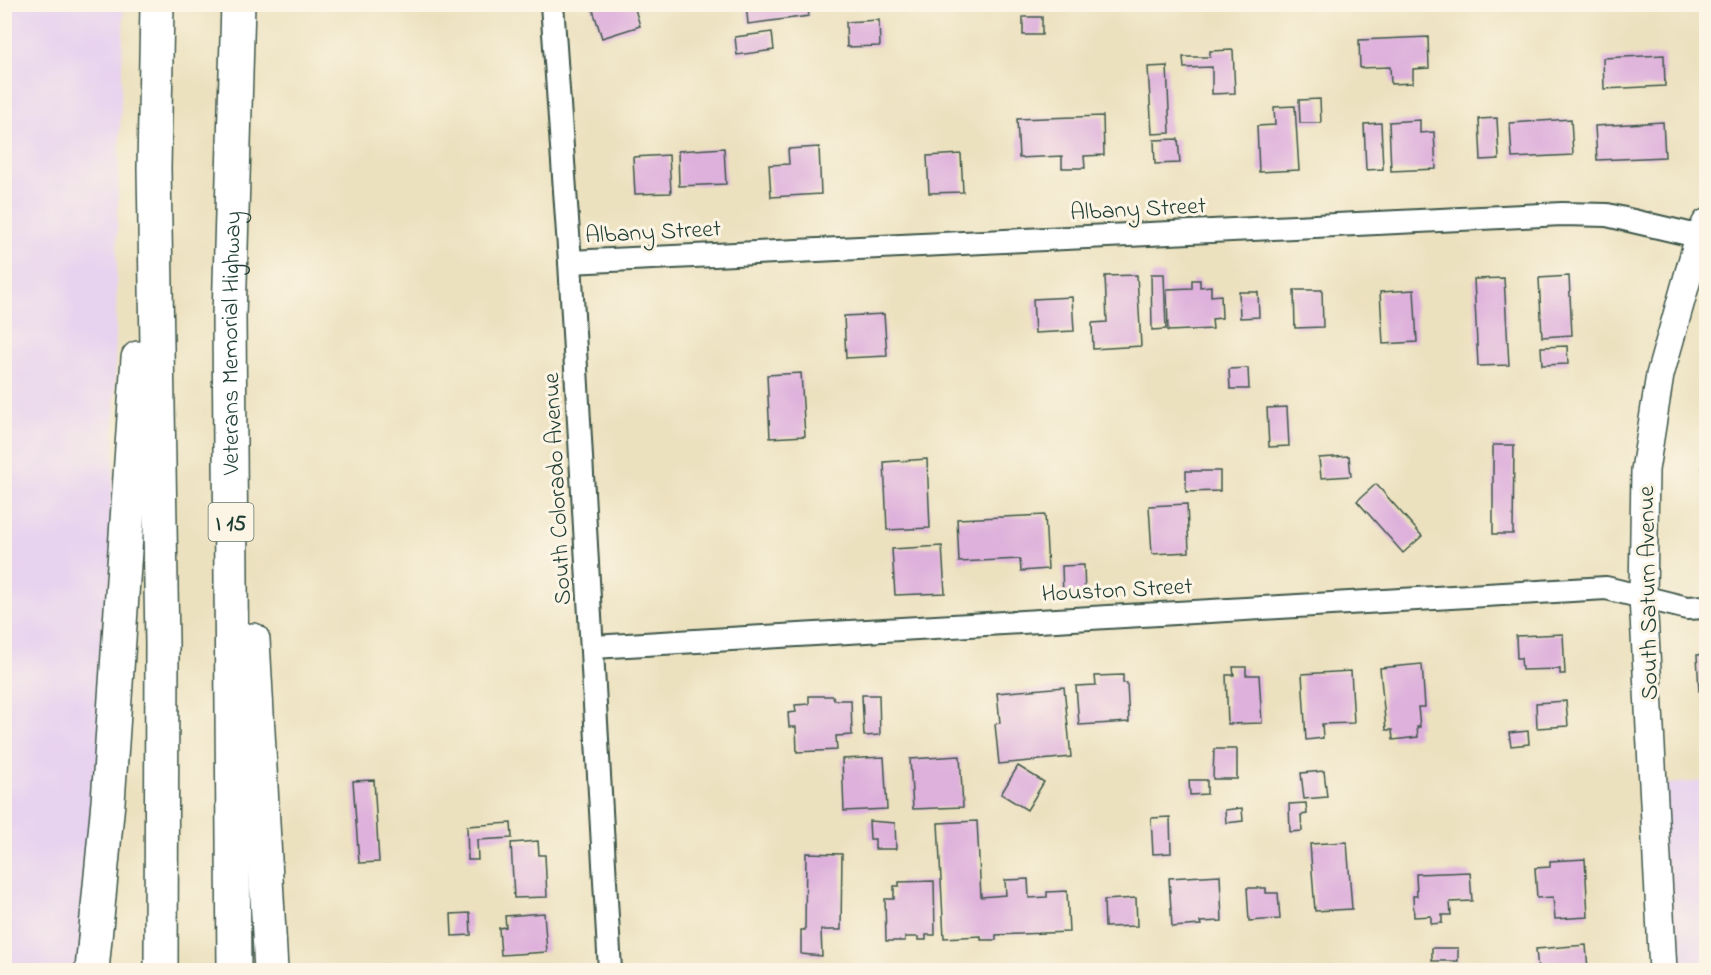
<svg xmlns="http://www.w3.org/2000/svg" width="1711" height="975" viewBox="0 0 1711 975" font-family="'Indie Flower',sans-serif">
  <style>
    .built { fill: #e7d2ef }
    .building { fill: #deb1dc }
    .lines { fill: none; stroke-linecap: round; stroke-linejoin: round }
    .minor-casing { stroke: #3e5649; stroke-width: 26 }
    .tertiary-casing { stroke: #3e5649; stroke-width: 30 }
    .motorway-casing { stroke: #3e5649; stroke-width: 36 }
    .minor { stroke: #fff; stroke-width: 22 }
    .tertiary { stroke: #fff; stroke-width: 27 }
    .motorway { stroke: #fff; stroke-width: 33 }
    .labels { text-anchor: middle; stroke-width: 6; stroke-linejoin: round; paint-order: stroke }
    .shield { fill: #fcf5e5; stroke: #617469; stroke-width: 1.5 }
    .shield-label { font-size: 22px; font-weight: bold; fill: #1f3d34 }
    .street-label { font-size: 24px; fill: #1f3d34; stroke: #fcf5e5 }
  </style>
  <rect width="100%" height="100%" fill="#fcf5e5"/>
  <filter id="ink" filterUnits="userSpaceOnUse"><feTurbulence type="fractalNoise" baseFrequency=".0167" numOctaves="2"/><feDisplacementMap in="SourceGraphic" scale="12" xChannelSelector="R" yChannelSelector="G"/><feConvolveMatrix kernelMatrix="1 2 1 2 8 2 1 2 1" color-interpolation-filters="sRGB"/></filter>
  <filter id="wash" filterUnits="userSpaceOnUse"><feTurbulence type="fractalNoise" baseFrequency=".008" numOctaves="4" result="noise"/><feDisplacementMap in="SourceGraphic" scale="24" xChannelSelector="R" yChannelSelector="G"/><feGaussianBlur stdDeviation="1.35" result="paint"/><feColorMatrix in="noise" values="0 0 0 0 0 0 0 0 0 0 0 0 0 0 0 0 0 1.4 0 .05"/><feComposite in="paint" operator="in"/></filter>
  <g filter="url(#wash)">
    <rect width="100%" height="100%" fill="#ece1bf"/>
    <g class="built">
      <path d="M 5,5 L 124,5 L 118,200 L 108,802 L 92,970 L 5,970 Z"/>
      <path d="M 1706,781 L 1706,970 L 1663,970 L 1653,785 Z"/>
    </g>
    <g id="blocks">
      <g class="building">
        <path d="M 591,4 L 642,4 L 642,6 L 635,9 L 640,26 L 602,38 Z"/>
        <path d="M 746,4 L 807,4 L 809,16 L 748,24 Z"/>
        <rect x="1023" y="17" width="19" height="18"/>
        <path d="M 879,20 L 880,46 L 847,47 L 846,22 Z"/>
        <path d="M 772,32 L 774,50 L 737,55 L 735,37 Z"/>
        <path d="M 1428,37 L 1429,68 L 1413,69 L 1413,83 L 1391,84 L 1390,67 L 1360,68 L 1359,40 Z"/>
        <path d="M 1233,50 L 1235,93 L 1212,94 L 1212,67 L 1184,68 L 1183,57 L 1210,57 L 1210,51 Z"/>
        <path d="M 1664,55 L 1665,86 L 1604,89 L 1603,58 Z"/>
        <path d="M 1167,66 L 1170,133 L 1152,134 L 1148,67 Z"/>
        <path d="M 1320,99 L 1321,123 L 1300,123 L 1299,100 Z"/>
        <path d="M 1295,106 L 1299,170 L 1259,172 L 1257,126 L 1275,125 L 1274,107 Z"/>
        <path d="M 1103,116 L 1104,155 L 1084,156 L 1085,168 L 1062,168 L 1062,156 L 1019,158 L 1017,119 Z"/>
        <path d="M 1497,118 L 1499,159 L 1481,160 L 1479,119 Z"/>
        <path d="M 1571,119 L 1573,155 L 1512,158 L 1510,123 Z"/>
        <path d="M 1420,120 L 1420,133 L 1434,132 L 1436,169 L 1391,171 L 1389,122 Z"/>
        <path d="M 1663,122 L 1665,157 L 1597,160 L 1595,126 Z"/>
        <path d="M 1381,123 L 1383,169 L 1366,170 L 1364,124 Z"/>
        <path d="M 1178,139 L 1180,163 L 1155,164 L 1154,140 Z"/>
        <path d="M 819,147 L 821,194 L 771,197 L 769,165 L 789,164 L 788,149 Z"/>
        <path d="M 724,148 L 726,184 L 679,186 L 678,151 Z"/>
        <path d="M 961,154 L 963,192 L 929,193 L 927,156 Z"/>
        <path d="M 669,155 L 671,193 L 635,194 L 633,157 Z"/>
        <path d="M 1151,274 L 1164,274 L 1166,329 L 1152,330 Z"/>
        <path d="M 1137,275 L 1141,346 L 1093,349 L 1092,323 L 1107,322 L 1105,276 Z"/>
        <path d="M 1569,276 L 1572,335 L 1542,337 L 1539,278 Z"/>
        <path d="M 1504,278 L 1509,365 L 1478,366 L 1474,279 Z"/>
        <path d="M 1192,280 L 1200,280 L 1200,287 L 1211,286 L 1211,296 L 1221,295 L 1222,318 L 1212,319 L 1213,329 L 1168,331 L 1167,289 L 1192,288 Z"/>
        <path d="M 1294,290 L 1322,290 L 1323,327 L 1295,328 Z"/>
        <path d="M 1414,290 L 1417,342 L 1383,344 L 1380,292 Z"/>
        <path d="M 1239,292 L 1258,292 L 1259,317 L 1240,318 Z"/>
        <path d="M 1072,297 L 1074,331 L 1035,333 L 1033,299 Z"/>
        <path d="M 884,314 L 887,356 L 846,358 L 844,316 Z"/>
        <path d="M 1567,346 L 1568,364 L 1542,365 L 1541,347 Z"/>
        <path d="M 1248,368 L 1249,389 L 1230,389 L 1229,369 Z"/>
        <path d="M 801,373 L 805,436 L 770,438 L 767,375 Z"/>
        <path d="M 1287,407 L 1289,446 L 1269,447 L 1267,408 Z"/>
        <path d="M 1493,445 L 1514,445 L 1513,534 L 1493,534 Z"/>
        <path d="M 1349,456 L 1351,476 L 1321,478 L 1319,458 Z"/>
        <path d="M 927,459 L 930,528 L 887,530 L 884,462 Z"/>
        <path d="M 1702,461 L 1706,461 L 1706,506 L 1705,506 Z"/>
        <path d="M 1186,471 L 1220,471 L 1220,491 L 1186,492 Z"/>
        <path d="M 1376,484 L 1422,536 L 1403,553 L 1357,501 Z"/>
        <path d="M 1187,504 L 1189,552 L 1152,554 L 1149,506 Z"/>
        <path d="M 1045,515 L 1048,569 L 1021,571 L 1020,559 L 959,562 L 957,519 Z"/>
        <path d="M 942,546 L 945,593 L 895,595 L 892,549 Z"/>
        <path d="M 1084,565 L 1085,596 L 1063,597 L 1062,566 Z"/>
        <path d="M 1563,634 L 1565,674 L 1560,674 L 1560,669 L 1522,670 L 1521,658 L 1517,658 L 1516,636 Z"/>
        <path d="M 1706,654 L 1706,691 L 1699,691 L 1697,655 Z"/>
        <path d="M 1422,664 L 1425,707 L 1418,707 L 1420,727 L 1417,727 L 1418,737 L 1393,740 L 1392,730 L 1386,730 L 1380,668 Z"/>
        <path d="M 1233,667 L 1246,667 L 1246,675 L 1259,675 L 1262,723 L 1228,724 L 1226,675 L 1234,675 Z"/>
        <path d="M 1351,671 L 1354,723 L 1322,724 L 1323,738 L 1306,740 L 1302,674 Z"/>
        <path d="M 1123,675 L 1123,683 L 1127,683 L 1129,722 L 1079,725 L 1076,686 L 1096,685 L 1095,676 Z"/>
        <path d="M 1064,687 L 1071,757 L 999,764 L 995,724 L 1000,723 L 997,693 Z"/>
        <path d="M 862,695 L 879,695 L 880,735 L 864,736 Z"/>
        <path d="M 809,696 L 833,696 L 834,700 L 851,700 L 852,735 L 836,736 L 837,750 L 797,752 L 796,727 L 789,727 L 788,713 L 796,712 L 795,705 L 809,704 Z"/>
        <path d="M 1566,701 L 1568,726 L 1537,728 L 1536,703 Z"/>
        <path d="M 1528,731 L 1529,744 L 1511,746 L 1509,733 Z"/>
        <path d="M 1214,749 L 1237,749 L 1237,779 L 1213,779 Z"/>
        <path d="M 960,756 L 963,807 L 913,809 L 910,759 Z"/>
        <path d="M 884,757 L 887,809 L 844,811 L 842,759 Z"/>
        <path d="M 1018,766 L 1044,782 L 1027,810 L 1001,794 Z"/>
        <path d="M 1324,771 L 1327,797 L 1304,799 L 1301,773 Z"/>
        <path d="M 374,780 L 379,862 L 359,863 L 353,781 Z"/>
        <path d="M 1189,780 L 1207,780 L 1207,794 L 1190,795 Z"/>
        <path d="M 1306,803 L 1307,814 L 1301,815 L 1302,831 L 1290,832 L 1289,804 Z"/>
        <path d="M 1242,808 L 1243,821 L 1226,823 L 1225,810 Z"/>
        <path d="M 1170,817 L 1171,853 L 1153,854 L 1151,818 Z"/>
        <path d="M 869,821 L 895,823 L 896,849 L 875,849 L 875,839 L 870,839 Z"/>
        <path d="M 977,821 L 981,897 L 1006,895 L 1005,880 L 1028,879 L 1029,898 L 1047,897 L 1047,892 L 1067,891 L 1069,932 L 996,935 L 996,940 L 981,940 L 981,936 L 944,938 L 938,823 Z"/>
        <path d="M 511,823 L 512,838 L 477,840 L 478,860 L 468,860 L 467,826 Z"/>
        <path d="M 538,841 L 539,855 L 545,855 L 547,897 L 514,898 L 511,843 Z"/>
        <path d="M 1347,842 L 1352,909 L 1315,911 L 1310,844 Z"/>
        <path d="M 806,853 L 842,854 L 841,930 L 821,930 L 822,956 L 801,954 L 801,930 L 805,930 Z"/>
        <path d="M 1585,859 L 1588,917 L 1555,919 L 1553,897 L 1537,898 L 1535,868 L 1550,867 L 1550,861 Z"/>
        <path d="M 1470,872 L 1472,901 L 1450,902 L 1451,915 L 1442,915 L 1442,923 L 1431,924 L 1431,916 L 1414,917 L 1413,896 L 1417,896 L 1416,874 Z"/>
        <path d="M 1220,875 L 1222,921 L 1200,922 L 1201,925 L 1172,927 L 1169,878 Z"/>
        <path d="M 934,881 L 935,935 L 926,935 L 926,940 L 918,940 L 918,937 L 905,937 L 905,941 L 886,941 L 885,899 L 894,899 L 894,886 L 899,886 L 899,882 Z"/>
        <path d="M 1247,888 L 1266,888 L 1266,893 L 1278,893 L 1280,919 L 1249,921 Z"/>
        <path d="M 1136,898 L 1137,926 L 1105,927 L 1104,900 Z"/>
        <path d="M 470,913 L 471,935 L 452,936 L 451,914 Z"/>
        <path d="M 544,913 L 547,952 L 501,955 L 499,928 L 506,927 L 505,916 Z"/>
        <path d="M 1586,945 L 1588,970 L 1538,970 L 1536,949 Z"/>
        <rect x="1432" y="948" width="26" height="13"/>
      </g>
    </g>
  </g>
  <g filter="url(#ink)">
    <use href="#blocks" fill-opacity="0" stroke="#3e5649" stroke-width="1.5"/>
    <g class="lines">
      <g class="minor-casing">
        <g id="minor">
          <path d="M 552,4 L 570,262 L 610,970"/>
          <path d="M 570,262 L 1562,214 L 1607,215 L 1706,238"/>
          <path d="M 593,647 L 1606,588 L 1687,608 L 1706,607"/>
        </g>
      </g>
      <g class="tertiary-casing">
        <path id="tertiary" d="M 1663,970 L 1643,597 L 1645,470 L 1660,375 L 1699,237 L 1706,223"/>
      </g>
      <g class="motorway-casing">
        <g id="motorway">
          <path d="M 157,4 L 154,168 L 162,644 L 161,970"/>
          <path d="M 253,640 L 271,970"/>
          <path d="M 92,970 L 108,802 L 138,358"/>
          <path id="s1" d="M 234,970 L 229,317 L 238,4"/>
        </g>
      </g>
      <use href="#minor" class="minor"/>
      <use href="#tertiary" class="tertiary"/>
      <use href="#motorway" class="motorway"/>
    </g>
  </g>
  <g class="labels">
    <rect class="shield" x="208.5" y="503" width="45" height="38" rx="4.5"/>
    <g class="shield-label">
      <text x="231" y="530">I 15</text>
    </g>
    <g class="street-label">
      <text transform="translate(1138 208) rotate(-3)" y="8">Albany Street</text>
      <text transform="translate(653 231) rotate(-3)" y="8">Albany Street</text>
      <text dy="8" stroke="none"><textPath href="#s1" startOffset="627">Veterans Memorial Highway</textPath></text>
      <text transform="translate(556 489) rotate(-93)" y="8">South Colorado Avenue</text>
      <text transform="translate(1117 589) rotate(-3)" y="8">Houston Street</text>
      <text transform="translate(1647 593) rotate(-91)" y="8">South Saturn Avenue</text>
    </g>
  </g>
  <rect width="1711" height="975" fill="none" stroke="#fcf5e5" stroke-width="24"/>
</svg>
